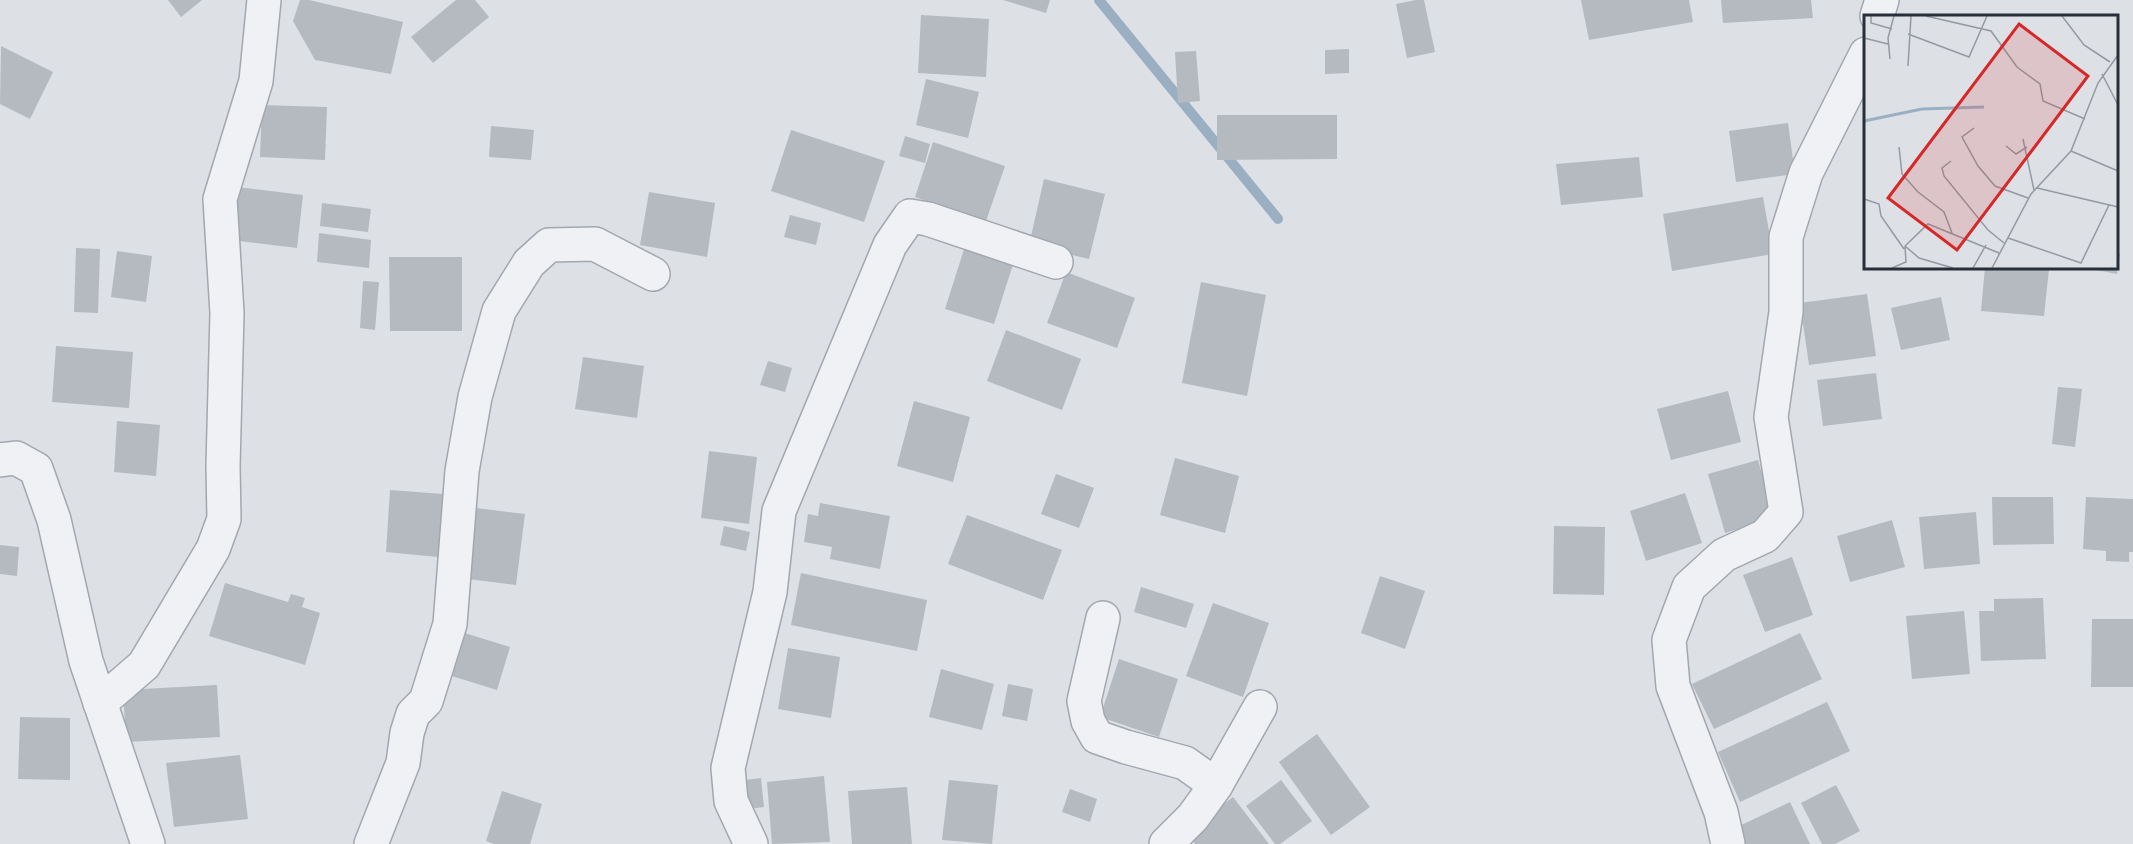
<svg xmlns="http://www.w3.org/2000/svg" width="2133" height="844" viewBox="0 0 2133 844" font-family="Raleway,sans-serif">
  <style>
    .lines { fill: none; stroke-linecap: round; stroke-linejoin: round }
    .stream { stroke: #9bafc2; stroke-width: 10 }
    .building { fill: #b5bac1 }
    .minor-casing { stroke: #a3a7ae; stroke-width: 36 }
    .minor { stroke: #eff1f4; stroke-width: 33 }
    .inset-river { fill: none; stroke: #9bafc2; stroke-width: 3 }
    .inset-road { fill: none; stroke: #9599a1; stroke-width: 1.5 }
    .view { fill: #d62828; fill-opacity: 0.15; stroke: #d62828; stroke-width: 3 }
    .inset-edge { fill: none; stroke: #282f3a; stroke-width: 3 }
  </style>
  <rect width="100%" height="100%" fill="#dde0e5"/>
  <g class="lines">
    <path class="stream" d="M 1099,0 L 1278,219"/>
  </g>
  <g class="building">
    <path d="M 168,0 L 202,0 L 181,17 Z"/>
    <path d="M 300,0 L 309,0 L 403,22 L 391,74 L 315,60 L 293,21 Z"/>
    <path d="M 456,0 L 475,0 L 489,17 L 433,63 L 411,37 Z"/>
    <path d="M 1003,0 L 1050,0 L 1046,13 Z"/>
    <path d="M 1416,0 L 1424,0 L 1435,52 L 1407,58 L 1396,4 Z"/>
    <path d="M 1581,0 L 1689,0 L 1693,22 L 1589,40 Z"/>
    <path d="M 1721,0 L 1811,0 L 1813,18 L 1723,23 Z"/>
    <path d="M 921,15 L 989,19 L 986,77 L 918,73 Z"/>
    <path d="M 1,46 L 53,72 L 30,119 L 0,104 Z"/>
    <path d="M 1349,49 L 1349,73 L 1325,74 L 1325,50 Z"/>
    <path d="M 1196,51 L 1200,101 L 1178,103 L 1175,52 Z"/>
    <path d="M 926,79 L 979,92 L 968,138 L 916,125 Z"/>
    <path d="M 262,105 L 327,107 L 325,160 L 260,157 Z"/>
    <path d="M 1217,115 L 1337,115 L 1337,159 L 1217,160 Z"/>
    <path d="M 1788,123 L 1795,174 L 1736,182 L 1729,131 Z"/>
    <path d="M 491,126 L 534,130 L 531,160 L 489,157 Z"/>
    <path d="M 791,130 L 885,161 L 864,222 L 771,191 Z"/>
    <path d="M 905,136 L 930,144 L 925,163 L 899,156 Z"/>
    <path d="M 933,142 L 1005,166 L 986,221 L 915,197 Z"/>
    <path d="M 1639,157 L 1643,197 L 1561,205 L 1556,164 Z"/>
    <path d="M 1044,179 L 1105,194 L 1089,259 L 1029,245 Z"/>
    <path d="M 237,187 L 303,195 L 297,248 L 231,240 Z"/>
    <path d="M 649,192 L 715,203 L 707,257 L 640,245 Z"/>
    <path d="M 1763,197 L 1773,254 L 1672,271 L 1663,214 Z"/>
    <path d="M 322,203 L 371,209 L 368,232 L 320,226 Z"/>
    <path d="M 790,215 L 821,223 L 816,245 L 784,237 Z"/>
    <path d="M 319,233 L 371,240 L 369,268 L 317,262 Z"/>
    <path d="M 967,240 L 1016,255 L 994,324 L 945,309 Z"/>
    <path d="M 76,248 L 100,249 L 98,313 L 74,312 Z"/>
    <path d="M 117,251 L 152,256 L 146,302 L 111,297 Z"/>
    <path d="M 2116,253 L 2120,254 L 2117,274 L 2086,268 L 2116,267 Z"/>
    <path d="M 389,257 L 462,257 L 462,331 L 390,331 Z"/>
    <path d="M 1985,267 L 2049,269 L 2044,316 L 1981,311 Z"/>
    <path d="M 1066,272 L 1135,298 L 1117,348 L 1047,323 Z"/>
    <path d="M 363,281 L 379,282 L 375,330 L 360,328 Z"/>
    <path d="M 1201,282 L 1266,295 L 1247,396 L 1182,383 Z"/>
    <path d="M 1867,294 L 1876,356 L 1809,365 L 1800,303 Z"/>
    <path d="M 1941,297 L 1950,340 L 1901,350 L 1891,308 Z"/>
    <path d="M 1006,330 L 1081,359 L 1062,410 L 987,381 Z"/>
    <path d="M 56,346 L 133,352 L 129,408 L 52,402 Z"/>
    <path d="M 583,357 L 644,366 L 637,418 L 575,409 Z"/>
    <path d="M 768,361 L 792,368 L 785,392 L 760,385 Z"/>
    <path d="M 1876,373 L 1882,419 L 1823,426 L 1817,380 Z"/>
    <path d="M 2058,387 L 2082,389 L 2075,447 L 2052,444 Z"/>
    <path d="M 1728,391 L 1741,442 L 1671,460 L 1657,409 Z"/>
    <path d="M 914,401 L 970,417 L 953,482 L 897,466 Z"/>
    <path d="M 117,421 L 160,425 L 156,476 L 114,472 Z"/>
    <path d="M 709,451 L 757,457 L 749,524 L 701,518 Z"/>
    <path d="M 1175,458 L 1239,476 L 1225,533 L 1160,515 Z"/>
    <path d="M 1758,460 L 1775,518 L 1725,533 L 1708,474 Z"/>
    <path d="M 1056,474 L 1094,488 L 1079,528 L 1041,514 Z"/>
    <path d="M 390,490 L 443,494 L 438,557 L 386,552 Z"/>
    <path d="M 1685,493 L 1702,543 L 1646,561 L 1630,511 Z"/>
    <path d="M 1992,497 L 2053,497 L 2054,544 L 1993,545 Z"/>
    <path d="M 2086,497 L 2133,499 L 2133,552 L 2129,552 L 2129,562 L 2106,561 L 2106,551 L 2083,549 Z"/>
    <path d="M 820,503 L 890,516 L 880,569 L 830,559 L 832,547 L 804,542 L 808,514 L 818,516 Z"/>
    <path d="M 468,507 L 525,514 L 516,585 L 460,578 Z"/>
    <path d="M 1976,512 L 1980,564 L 1924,569 L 1919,517 Z"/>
    <path d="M 967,515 L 1062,550 L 1043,600 L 948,564 Z"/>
    <path d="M 1892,520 L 1905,567 L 1850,582 L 1837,536 Z"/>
    <path d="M 724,526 L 750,532 L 746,551 L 720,545 Z"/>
    <path d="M 1554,526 L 1605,527 L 1604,595 L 1553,594 Z"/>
    <path d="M 0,545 L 19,547 L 17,576 L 0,574 Z"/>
    <path d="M 1792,557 L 1813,615 L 1765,632 L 1743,575 Z"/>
    <path d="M 801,573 L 927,600 L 917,651 L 791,625 Z"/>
    <path d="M 1380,576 L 1425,591 L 1405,649 L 1361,633 Z"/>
    <path d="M 225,583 L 288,602 L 291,594 L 305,598 L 302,607 L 320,613 L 305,665 L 209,636 Z"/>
    <path d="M 1141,587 L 1194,604 L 1186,628 L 1134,612 Z"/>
    <path d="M 2043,598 L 2046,659 L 1981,661 L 1979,611 L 1994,611 L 1994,599 Z"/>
    <path d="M 1213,603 L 1269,623 L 1243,697 L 1186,676 Z"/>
    <path d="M 1964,611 L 1970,674 L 1912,679 L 1906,616 Z"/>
    <path d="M 2092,619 L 2133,619 L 2133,687 L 2091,687 Z"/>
    <path d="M 455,630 L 510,647 L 497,690 L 442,673 Z"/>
    <path d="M 1800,633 L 1822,679 L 1714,729 L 1692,684 Z"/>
    <path d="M 788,648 L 840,657 L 831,718 L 778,709 Z"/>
    <path d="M 1119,659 L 1178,679 L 1159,737 L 1100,717 Z"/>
    <path d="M 941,669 L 994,684 L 982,730 L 929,717 Z"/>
    <path d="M 1008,684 L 1033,689 L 1027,721 L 1002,716 Z"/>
    <path d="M 217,685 L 220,737 L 126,742 L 123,690 Z"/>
    <path d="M 1827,702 L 1850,751 L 1740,802 L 1718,752 Z"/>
    <path d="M 20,717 L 70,718 L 70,780 L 18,779 Z"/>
    <path d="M 1317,734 L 1370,807 L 1331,835 L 1279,762 Z"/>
    <path d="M 240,755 L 248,819 L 174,827 L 166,763 Z"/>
    <path d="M 824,776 L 830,842 L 772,844 L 767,782 Z"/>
    <path d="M 761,778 L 764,807 L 740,810 L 737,781 Z"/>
    <path d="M 949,780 L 998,785 L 992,844 L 942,840 Z"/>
    <path d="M 1281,780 L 1312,821 L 1280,844 L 1275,844 L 1246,806 Z"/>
    <path d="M 1836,785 L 1860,831 L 1835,844 L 1822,844 L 1801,803 Z"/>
    <path d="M 907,787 L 912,844 L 852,844 L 848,791 Z"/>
    <path d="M 1070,789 L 1097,799 L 1090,822 L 1062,812 Z"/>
    <path d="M 502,791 L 542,804 L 530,844 L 494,844 L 486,841 Z"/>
    <path d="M 1233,797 L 1269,844 L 1195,844 L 1187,833 Z"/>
    <path d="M 1790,802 L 1810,844 L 1745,844 L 1737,827 Z"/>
  </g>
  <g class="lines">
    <g class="minor-casing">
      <g id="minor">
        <path d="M 1877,16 L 1882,0"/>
        <path d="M 0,460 L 16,458 L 36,469 L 54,520 L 86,661 L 148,844"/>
        <path d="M 1103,618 L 1084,701 L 1088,721 L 1097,737 L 1126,747 L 1185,763 L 1216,785"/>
        <path d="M 100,703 L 144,665 L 213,549 L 224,519 L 223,466 L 227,313 L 220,199 L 256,81 L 264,0"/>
        <path d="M 371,844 L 403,763 L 407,733 L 413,714 L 426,701 L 450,624 L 462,471 L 475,397 L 499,311 L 529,263 L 549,245 L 595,244 L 653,274"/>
        <path d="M 751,844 L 731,801 L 728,768 L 770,592 L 779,511 L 890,245 L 910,216 L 928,219 L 1056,262"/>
        <path d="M 1166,844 L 1193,817 L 1216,785 L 1260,707"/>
        <path d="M 1728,844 L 1721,812 L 1673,686 L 1669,640 L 1689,587 L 1724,555 L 1765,536 L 1786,512 L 1771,417 L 1786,312 L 1786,237 L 1806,173 L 1866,54"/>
      </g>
    </g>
    <use href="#minor" class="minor"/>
  </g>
  <g transform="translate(1864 15)">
    <rect width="254" height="254" fill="#dde0e5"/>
    <path class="inset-river" d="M 0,106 L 58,94 L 120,92"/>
    <path class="inset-road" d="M 7,1 L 7,8 L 28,14M 62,1 L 127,16 L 153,52 L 176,69 L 179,86 L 221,104M 198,1 L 220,30 L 246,47M 44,19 L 105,42 L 123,1M 0,23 L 24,29M 26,44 L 24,23 L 30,1M 44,51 L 47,1M 238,59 L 254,90M 110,113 L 98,122 L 114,151 L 131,171 L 164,183M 159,124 L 170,175M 142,131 L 152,139 L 163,132M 35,132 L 38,159 L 54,177 L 80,197 L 88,218M 207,136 L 254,156M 87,146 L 78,153 L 80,161 L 124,215 L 140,228M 173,173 L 254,192M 0,184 L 15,189 L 17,201 L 40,234M 144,223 L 217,248 L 245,190M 41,231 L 64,209 L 135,238M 41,231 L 55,243 L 89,253M 28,253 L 42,247 L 41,231M 109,253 L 122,230M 128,253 L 167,179 L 207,136 L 234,68 L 254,40"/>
    <path class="view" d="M 155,9 L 224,61 L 93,235 L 24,183 Z"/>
    <rect width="254" height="254" class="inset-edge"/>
  </g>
</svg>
